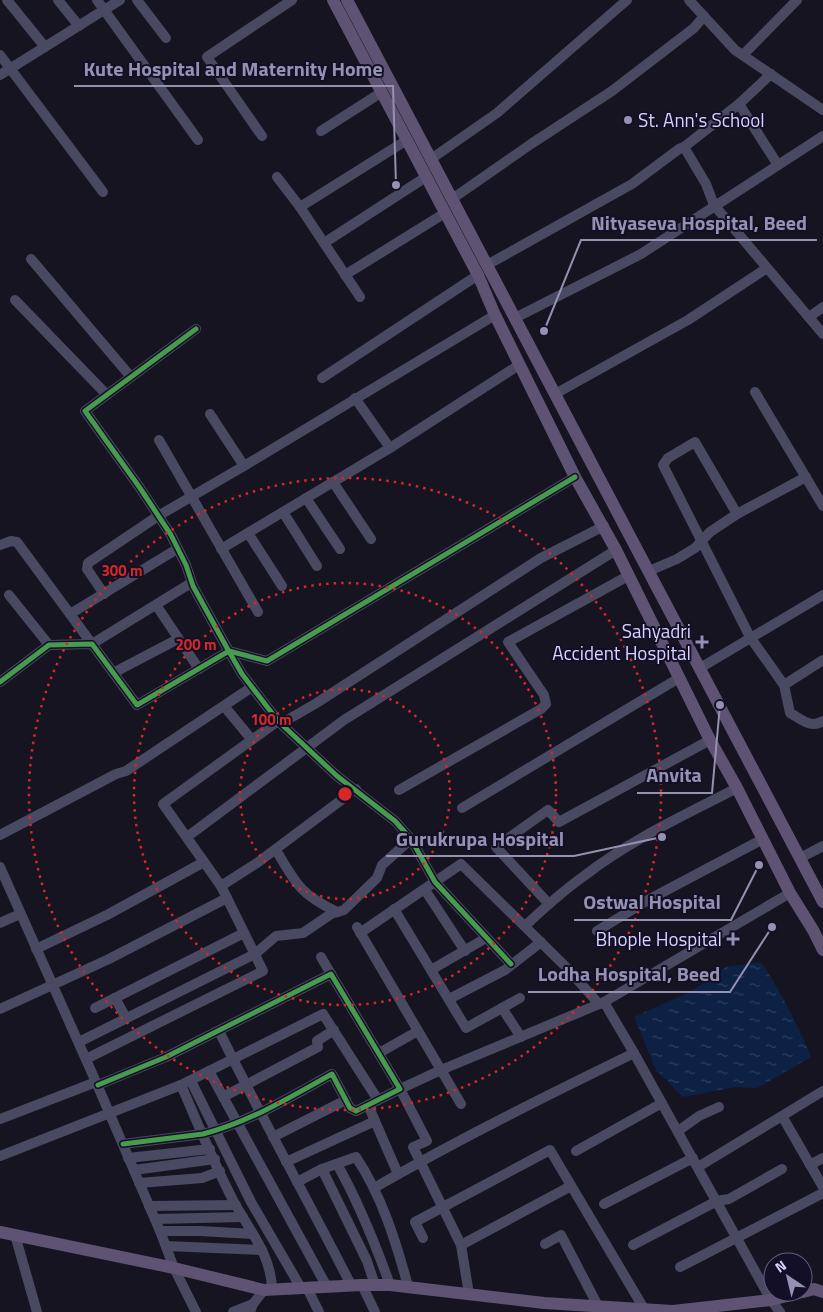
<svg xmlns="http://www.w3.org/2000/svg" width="823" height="1312" viewBox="0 0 823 1312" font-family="'Titillium Web',sans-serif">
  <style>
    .water { fill: url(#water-ripples) }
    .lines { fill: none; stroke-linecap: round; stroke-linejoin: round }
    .minor { stroke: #4a4962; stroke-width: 10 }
    .major { stroke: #5e5373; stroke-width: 12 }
    .cycleway-casing { stroke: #130f26; stroke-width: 8 }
    .cycleway { stroke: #469c4c; stroke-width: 5 }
    .ring { fill: none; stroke: #d62828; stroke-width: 2.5; stroke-dasharray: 2.5 5 }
    .poi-dot { fill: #9591b1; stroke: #130f26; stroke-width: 2 }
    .labels { text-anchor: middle; stroke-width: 4; stroke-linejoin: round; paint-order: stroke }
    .poi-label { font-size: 19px; fill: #d9d4ff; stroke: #130f26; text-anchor: end }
    .centre { fill: #d62828; stroke: #130f26; stroke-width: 2.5 }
    .ring-label { font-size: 15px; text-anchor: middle; font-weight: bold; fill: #d62828; stroke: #130f26; stroke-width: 4; stroke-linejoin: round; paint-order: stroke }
    .leader { fill: none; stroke: #9591b1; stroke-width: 2 }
    .callout-dot { fill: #9591b1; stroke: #130f26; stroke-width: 2 }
    .callout-label { font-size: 20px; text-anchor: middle; font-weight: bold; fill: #9591b1; stroke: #130f26; stroke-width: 4; stroke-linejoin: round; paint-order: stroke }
  </style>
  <defs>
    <pattern id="water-ripples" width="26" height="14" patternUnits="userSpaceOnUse" patternTransform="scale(1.25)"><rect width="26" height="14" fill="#0d2144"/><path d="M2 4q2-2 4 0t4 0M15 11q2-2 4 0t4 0" fill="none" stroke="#304060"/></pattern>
  </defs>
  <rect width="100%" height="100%" fill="#161421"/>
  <path class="water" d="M 761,962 C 781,992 797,1023 811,1057 L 757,1088 L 736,1087 L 683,1097 L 656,1070 L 634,1017 L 692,991 L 726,967 Z"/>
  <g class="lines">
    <g class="minor">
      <path d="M 7,0 L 45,47"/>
      <path d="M 58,0 L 79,26"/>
      <path d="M 97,0 L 198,140"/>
      <path d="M 137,0 L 166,38"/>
      <path d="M 689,0 L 735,50 L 823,110"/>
      <path d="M 0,55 L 103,192"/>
      <path d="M 743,55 L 797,0"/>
      <path d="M 0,75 L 120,0"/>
      <path d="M 739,104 L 778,165"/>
      <path d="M 321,131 L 382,92"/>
      <path d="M 262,136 L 207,57 L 292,0"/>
      <path d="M 684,147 L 706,184 L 714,205 L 823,334"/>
      <path d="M 431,159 L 497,113 L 627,0"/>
      <path d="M 277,177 L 300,207 L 360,297"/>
      <path d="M 452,199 L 531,144 L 612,91 L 694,28 L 704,16"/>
      <path d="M 300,207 L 407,140"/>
      <path d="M 324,243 L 426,177"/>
      <path d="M 31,259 L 131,377"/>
      <path d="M 487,265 L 632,184 L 679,149 L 684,147 L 739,104 L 771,74"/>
      <path d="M 345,275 L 445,213"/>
      <path d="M 15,300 L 107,395"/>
      <path d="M 809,317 L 823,307"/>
      <path d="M 515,318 L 641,254 L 823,136"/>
      <path d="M 196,329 L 85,411 L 140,488 L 171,535 L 186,565 L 193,586 L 227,648 L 242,674 L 278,721 L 337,776 L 395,821 L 411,839 L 435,882 L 511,964"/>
      <path d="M 322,378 L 478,275"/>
      <path d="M 755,392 L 823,506"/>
      <path d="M 555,394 L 688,320 L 767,268"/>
      <path d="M 355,398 L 390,448"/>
      <path d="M 210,414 L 244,466"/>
      <path d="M 159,440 L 258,612"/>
      <path d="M 333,482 L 371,539"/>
      <path d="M 306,498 L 340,549"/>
      <path d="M 283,512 L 317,566"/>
      <path d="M 737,514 L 695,442 L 668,458 L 663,465 L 750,637 L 784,685"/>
      <path d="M 248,533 L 282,586"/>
      <path d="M 0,545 L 11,541 L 17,542 L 92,644 L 191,583"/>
      <path d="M 221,549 L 390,448 L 519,365"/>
      <path d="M 649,571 L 677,559 L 695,548 L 710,532 L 737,514 L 806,477"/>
      <path d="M 104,594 L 87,569 L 88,563 L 158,516 L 244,466 L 495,315"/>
      <path d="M 9,595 L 49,645"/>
      <path d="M 156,605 L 199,669"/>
      <path d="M 70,614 L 177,549"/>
      <path d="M 823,660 L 784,685 L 790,713 C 801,719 811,729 823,721"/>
      <path d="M 700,668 L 823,595"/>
      <path d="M 113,673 L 178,639"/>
      <path d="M 0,682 L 49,645 L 92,644 L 137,705 L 229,651 L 267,661 L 575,477"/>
      <path d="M 224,706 L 252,740"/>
      <path d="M 282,723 L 315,704 L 541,558 L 604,526"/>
      <path d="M 399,790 L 541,709 L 546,704 L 544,695 L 508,642 L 628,576"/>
      <path d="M 462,808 L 679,678"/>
      <path d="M 0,835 L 116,774 L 126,771 L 252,687"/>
      <path d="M 187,837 L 344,720 L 616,550"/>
      <path d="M 276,850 C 296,884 300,894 337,912"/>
      <path d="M 800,858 L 823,846"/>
      <path d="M 0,867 L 96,1082 L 160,1231 L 174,1268 L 196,1312"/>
      <path d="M 221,886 L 257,863 L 356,789"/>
      <path d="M 425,890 L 465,951"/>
      <path d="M 549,904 L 496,847 L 548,810 L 559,822 L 710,740"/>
      <path d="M 394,909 L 466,1028 L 520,998"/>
      <path d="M 0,923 L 20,914"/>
      <path d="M 525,926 C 544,908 563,891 584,876 C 630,840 685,815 737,788"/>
      <path d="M 357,927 L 461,1104"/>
      <path d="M 597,931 L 648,900 L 763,839"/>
      <path d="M 360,933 L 461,864 L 565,966 L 599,1004"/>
      <path d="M 36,949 L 107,915 L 204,862"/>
      <path d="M 321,957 L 331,974"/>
      <path d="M 431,970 L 486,938"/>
      <path d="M 115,998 L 126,1018"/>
      <path d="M 449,999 L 505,970 L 541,942"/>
      <path d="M 95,1008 L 244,933"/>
      <path d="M 502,1008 L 521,1037"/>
      <path d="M 0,1009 L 109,959 L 227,898"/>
      <path d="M 219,1031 C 261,1117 308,1200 351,1285"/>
      <path d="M 79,1042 L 255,954 L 276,936 L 303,933 L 331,914 L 344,910 L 377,878 L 382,865 L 411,839"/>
      <path d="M 379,1053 L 418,1031"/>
      <path d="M 86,1059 L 263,971 L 221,886 L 163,804 L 278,721"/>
      <path d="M 209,1071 L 327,1287"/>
      <path d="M 191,1081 L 251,1202 L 301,1288"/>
      <path d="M 98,1085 L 166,1057 L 331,974 L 400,1089 L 356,1111 L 350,1108 L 332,1074 C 290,1097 250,1122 203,1134 L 123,1144"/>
      <path d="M 181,1085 L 323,1014 L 378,1100"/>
      <path d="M 223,1097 L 318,1047 L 317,1041 L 334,1030"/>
      <path d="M 368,1105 L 398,1174"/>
      <path d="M 782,1116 L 823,1187"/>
      <path d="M 0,1119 L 96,1082"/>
      <path d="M 678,1131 L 699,1116 L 719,1107"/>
      <path d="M 273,1137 L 346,1100"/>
      <path d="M 576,1151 L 662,1103"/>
      <path d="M 0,1156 L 181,1085 C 198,1124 214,1164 234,1202 C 249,1230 272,1256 272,1290"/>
      <path d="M 128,1158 L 210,1149"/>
      <path d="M 286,1162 L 375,1121"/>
      <path d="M 337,1164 C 359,1203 375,1243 390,1285"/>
      <path d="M 810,1165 L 823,1158"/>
      <path d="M 698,1167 L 823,1091"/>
      <path d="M 322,1169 L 356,1157 C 382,1196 396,1242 408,1286"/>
      <path d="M 134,1170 L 215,1159"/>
      <path d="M 297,1182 L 322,1169 L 367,1261 L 375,1285"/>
      <path d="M 139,1183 L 202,1178 L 220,1171"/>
      <path d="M 374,1188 C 459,1139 546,1096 634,1053"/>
      <path d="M 604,1204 L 693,1158"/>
      <path d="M 149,1206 L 236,1205"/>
      <path d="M 155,1219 L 243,1217"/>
      <path d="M 160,1231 L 200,1231 L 253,1234"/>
      <path d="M 15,1235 L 37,1312"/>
      <path d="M 423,1238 L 415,1222 L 550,1150 L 646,1312"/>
      <path d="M 545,1244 L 561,1235 L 598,1306"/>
      <path d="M 461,1245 L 571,1186"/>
      <path d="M 633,1245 L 717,1201 L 729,1199 L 782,1169"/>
      <path d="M 166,1246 L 262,1250"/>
      <path d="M 680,1267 L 823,1193"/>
      <path d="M 362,1285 L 375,1312"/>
      <path d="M 307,1288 L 319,1312"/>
      <path d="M 469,1294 L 461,1245 L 413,1147 L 427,1141 L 400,1089 L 441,1070 L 604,1002"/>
      <path d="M 233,1312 L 253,1304"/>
      <path d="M 250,1312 L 253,1304 L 264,1290"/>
      <path d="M 780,1312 L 771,1300 L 634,1053 L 604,1002 L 790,893"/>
    </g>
    <g class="major">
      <path d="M 333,0 L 478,275 L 495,315 L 575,477 L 616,550 L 710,740 L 737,788 L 790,893 L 813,930 L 823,950"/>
      <path d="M 347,0 L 823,902"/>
      <path d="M 0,1232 L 174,1268 L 264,1290 L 362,1285 L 390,1285 L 544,1303 L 673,1311 L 771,1300 L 802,1292"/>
      <path d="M 803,1292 L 814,1289 L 823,1292"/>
    </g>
    <g class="cycleway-casing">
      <g id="cycleway">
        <path d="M 196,329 L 85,411 L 140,488 L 171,535 L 186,565 L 193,586 L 227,648 L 242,674 L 278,721 L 337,776 L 395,821 L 411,839 L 435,882 L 511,964"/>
        <path d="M 0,682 L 49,645 L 92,644 L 137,705 L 229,651 L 267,661 L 575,477"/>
        <path d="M 98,1085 L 166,1057 L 331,974 L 400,1089 L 356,1111 L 350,1108 L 332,1074 C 290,1097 250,1122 203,1134 L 123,1144"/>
      </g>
    </g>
    <use href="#cycleway" class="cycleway"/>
  </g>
  <g class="ring">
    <circle cx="345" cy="794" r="105"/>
    <circle cx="345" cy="794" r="211"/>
    <circle cx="345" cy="794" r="316"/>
  </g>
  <g class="poi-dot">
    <circle cx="628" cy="120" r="5"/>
    <path d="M699.5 634.5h5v5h5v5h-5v5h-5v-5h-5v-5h5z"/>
    <path d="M730.5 931.5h5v5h5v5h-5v5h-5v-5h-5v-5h5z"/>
  </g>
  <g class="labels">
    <g class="poi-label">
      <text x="638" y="127" text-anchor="start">St. Ann's School</text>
      <text x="691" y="638">Sahyadri<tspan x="691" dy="22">Accident Hospital</tspan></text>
      <text x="722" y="946">Bhople Hospital</text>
    </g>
  </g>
  <circle cx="345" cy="794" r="8" class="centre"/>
  <g class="ring-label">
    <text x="122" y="576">300 m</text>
    <text x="196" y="650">200 m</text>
    <text x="271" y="725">100 m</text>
  </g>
  <path class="leader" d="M396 185L393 86H74M544 331L581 240H817M720 705L712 793H637M662 837L574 856H386M759 865L731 920H574M772 927L730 992H528"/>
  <g class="callout-dot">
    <circle cx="396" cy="185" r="5"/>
    <circle cx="544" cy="331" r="5"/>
    <circle cx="720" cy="705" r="5"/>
    <circle cx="662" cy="837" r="5"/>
    <circle cx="759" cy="865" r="5"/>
    <circle cx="772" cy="927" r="5"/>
  </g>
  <g class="callout-label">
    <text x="233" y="76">Kute Hospital and Maternity Home</text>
    <text x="699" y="230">Nityaseva Hospital, Beed</text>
    <text x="674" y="782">Anvita</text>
    <text x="480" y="846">Gurukrupa Hospital</text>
    <text x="652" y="909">Ostwal Hospital</text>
    <text x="629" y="981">Lodha Hospital, Beed</text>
  </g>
  <g transform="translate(788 1277) rotate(325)"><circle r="24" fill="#130f26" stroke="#625e7d"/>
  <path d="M0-4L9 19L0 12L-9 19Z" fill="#9591b1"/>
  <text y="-8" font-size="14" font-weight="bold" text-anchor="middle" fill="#d9d4ff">N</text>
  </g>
</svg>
